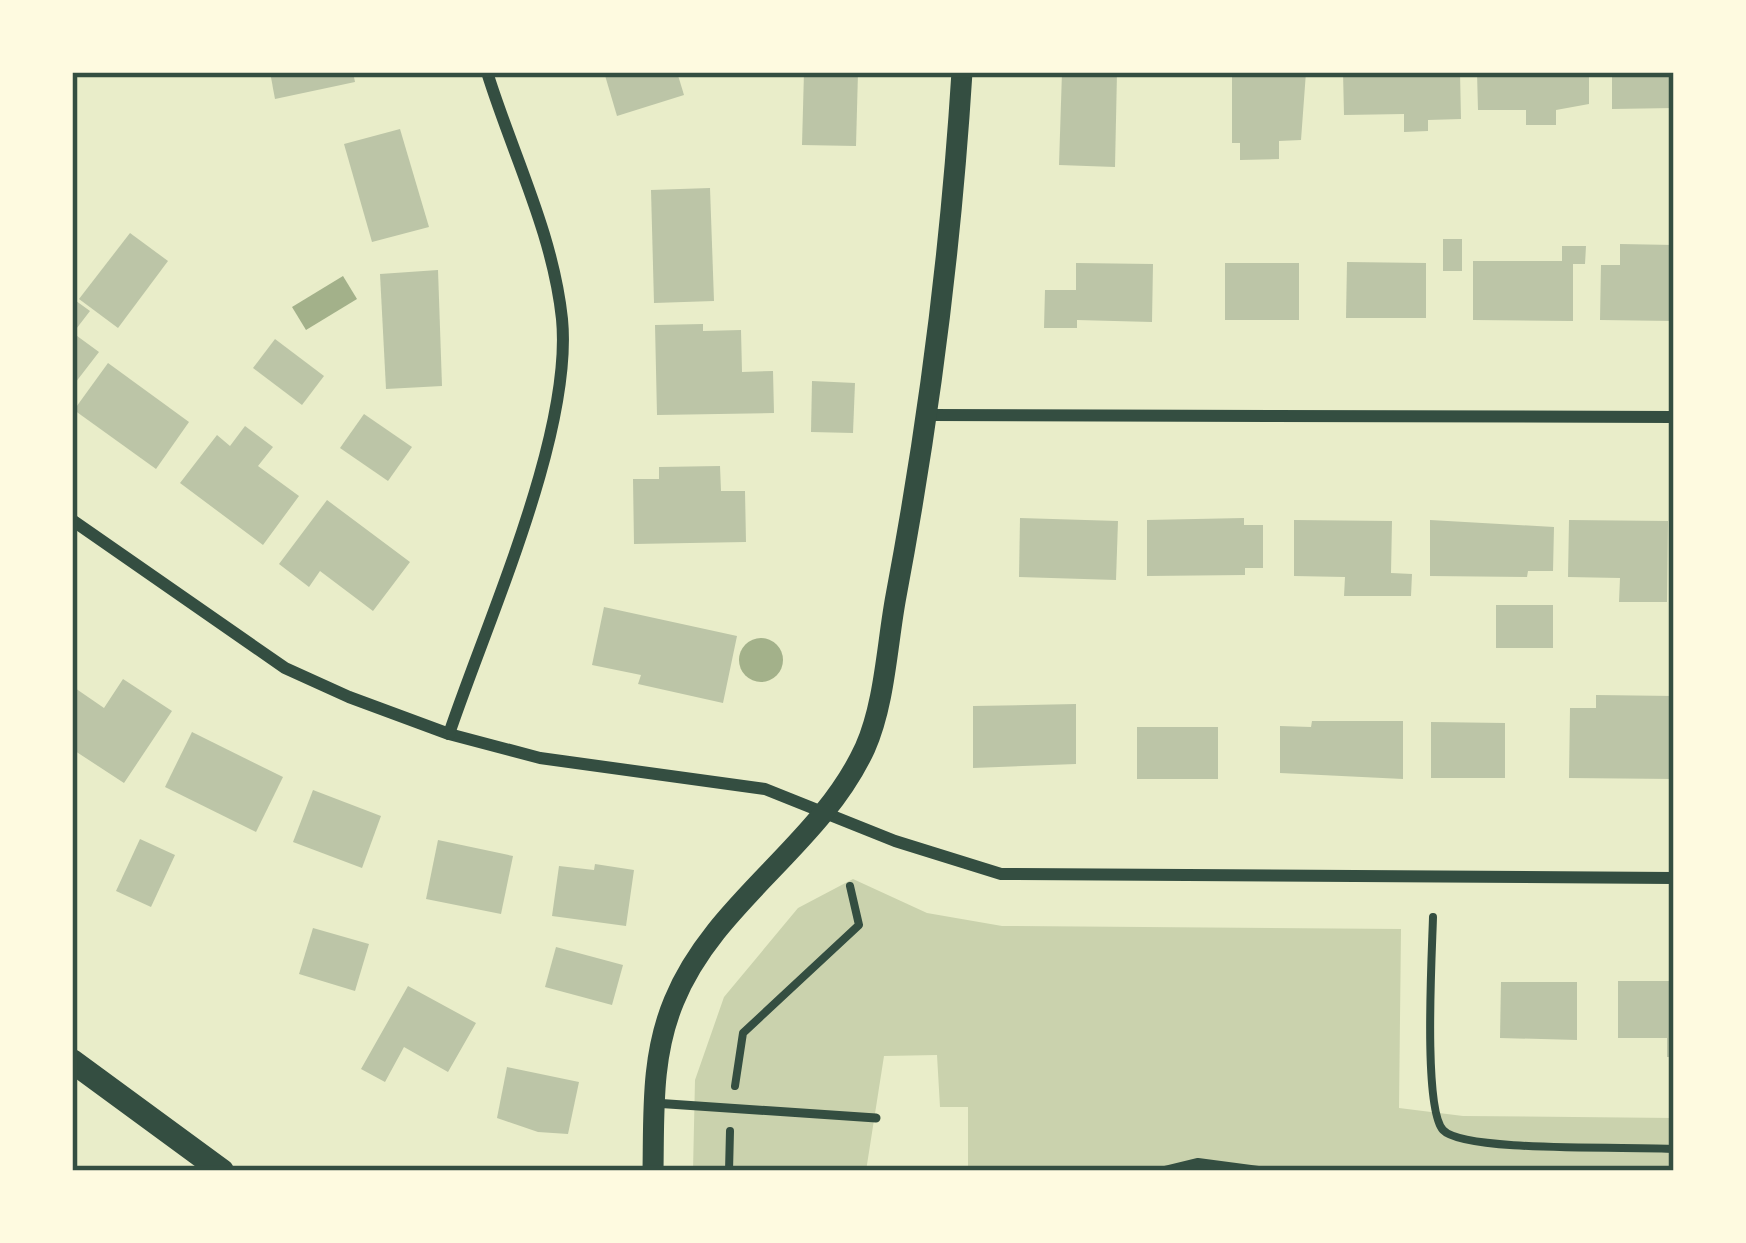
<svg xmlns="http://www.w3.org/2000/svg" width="1746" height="1243" viewBox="0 0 1746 1243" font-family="'Public Sans',sans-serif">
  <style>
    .green { fill: #cad2ad }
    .water { fill: #a3b18a }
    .building { fill: #bcc5a7 }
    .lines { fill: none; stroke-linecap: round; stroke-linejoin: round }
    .path { stroke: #344e41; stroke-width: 8 }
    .service { stroke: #344e41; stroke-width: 9 }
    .minor { stroke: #344e41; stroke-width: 12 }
    .tertiary { stroke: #344e41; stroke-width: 21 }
    .secondary { stroke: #344e41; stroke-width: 24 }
    .neatline { fill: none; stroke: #344e41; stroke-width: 4.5 }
  </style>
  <rect width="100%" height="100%" fill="#e9edc9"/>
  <path class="green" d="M 853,879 L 927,913 L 1002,926 L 1401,929 L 1399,1108 L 1463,1116 L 1674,1118 L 1674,1171 L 968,1171 L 968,1107 L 940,1107 L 937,1055 L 884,1056 L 866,1171 L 693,1171 L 695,1080 L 724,997 L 798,908 Z"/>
  <g class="water">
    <path d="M 343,276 L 357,299 L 306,330 L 292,307 Z"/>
    <circle cx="761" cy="660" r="22"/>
  </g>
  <g class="building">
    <path d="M 270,72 L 353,72 L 355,82 L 275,99 Z"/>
    <path d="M 604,72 L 677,72 L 684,95 L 617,116 Z"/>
    <path d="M 804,72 L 858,72 L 856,146 L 802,145 Z"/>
    <path d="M 1062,72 L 1117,72 L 1115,167 L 1059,165 Z"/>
    <path d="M 1232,72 L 1306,72 L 1301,140 L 1279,141 L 1279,159 L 1240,160 L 1240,143 L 1232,143 Z"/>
    <path d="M 1343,72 L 1460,72 L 1461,119 L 1428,120 L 1428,131 L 1404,132 L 1404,114 L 1344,115 Z"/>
    <path d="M 1477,72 L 1589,72 L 1589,104 L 1556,110 L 1556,125 L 1526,125 L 1526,110 L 1478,110 Z"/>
    <path d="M 1612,72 L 1674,72 L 1674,108 L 1612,109 Z"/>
    <path d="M 400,129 L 429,227 L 372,242 L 344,144 Z"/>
    <path d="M 710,188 L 714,301 L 654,303 L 651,190 Z"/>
    <path d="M 130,233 L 168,261 L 118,328 L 79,299 Z"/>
    <rect x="1443" y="239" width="19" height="32"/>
    <path d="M 1620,244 L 1674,245 L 1674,321 L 1600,320 L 1601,265 L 1620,265 Z"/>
    <path d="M 1562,246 L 1586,246 L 1585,264 L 1573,264 L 1573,321 L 1473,320 L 1473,261 L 1562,261 Z"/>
    <path d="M 1347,262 L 1426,263 L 1426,318 L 1346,318 Z"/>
    <path d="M 1076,263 L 1153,264 L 1152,322 L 1077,320 L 1077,328 L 1044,328 L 1045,290 L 1076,290 Z"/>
    <rect x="1225" y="263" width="74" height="57"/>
    <path d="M 438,270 L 442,386 L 386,389 L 380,274 Z"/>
    <path d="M 72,298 L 90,311 L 73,333 L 99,352 L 72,387 Z"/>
    <path d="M 703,324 L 703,331 L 741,330 L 742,372 L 773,371 L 774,413 L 657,415 L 655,325 Z"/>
    <path d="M 275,339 L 324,376 L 302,405 L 253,368 Z"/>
    <path d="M 108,363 L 189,422 L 156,469 L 74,410 Z"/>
    <path d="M 812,381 L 855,383 L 853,433 L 811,432 Z"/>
    <path d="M 364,414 L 412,447 L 388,481 L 340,448 Z"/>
    <path d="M 245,426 L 273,447 L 258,466 L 299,496 L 263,545 L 180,483 L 217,435 L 230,446 Z"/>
    <path d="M 720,466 L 721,491 L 745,491 L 746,542 L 634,544 L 633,479 L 659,479 L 659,467 Z"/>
    <path d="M 327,500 L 410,562 L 373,611 L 320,571 L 309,587 L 279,564 Z"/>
    <path d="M 1020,518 L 1118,521 L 1116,580 L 1019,577 Z"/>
    <path d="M 1244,518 L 1244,525 L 1263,525 L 1263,568 L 1245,568 L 1245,575 L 1147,576 L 1147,520 Z"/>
    <path d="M 1294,520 L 1392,521 L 1391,573 L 1412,574 L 1411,596 L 1344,596 L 1345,577 L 1294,576 Z"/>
    <path d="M 1430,520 L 1554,527 L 1553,571 L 1528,571 L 1527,577 L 1430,576 Z"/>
    <path d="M 1569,520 L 1668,521 L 1667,602 L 1619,602 L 1620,578 L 1568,577 Z"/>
    <rect x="1496" y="605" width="57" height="43"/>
    <path d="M 604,607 L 737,636 L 723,703 L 638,684 L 641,675 L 592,665 Z"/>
    <path d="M 123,679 L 172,711 L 124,783 L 72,749 L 72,686 L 104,708 Z"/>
    <path d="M 1596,695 L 1674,696 L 1674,779 L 1569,778 L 1570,708 L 1596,708 Z"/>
    <path d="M 1076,704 L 1076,764 L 973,768 L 973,706 Z"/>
    <path d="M 1312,721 L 1403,721 L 1403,779 L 1280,773 L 1280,726 L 1311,727 Z"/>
    <path d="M 1431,722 L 1505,723 L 1505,778 L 1431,778 Z"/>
    <rect x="1137" y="727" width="81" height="52"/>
    <path d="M 192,732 L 283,777 L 256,832 L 165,787 Z"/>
    <path d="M 313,790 L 381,816 L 362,868 L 293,842 Z"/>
    <path d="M 140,839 L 175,855 L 151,907 L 116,891 Z"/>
    <path d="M 438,840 L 513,856 L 501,914 L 426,899 Z"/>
    <path d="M 595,864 L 634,870 L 626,926 L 552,916 L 559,866 L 594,870 Z"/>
    <path d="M 313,928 L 369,944 L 355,991 L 299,974 Z"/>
    <path d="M 556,947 L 623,965 L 612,1005 L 545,987 Z"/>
    <path d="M 1618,981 L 1674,981 L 1674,1057 L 1667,1057 L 1667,1038 L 1618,1038 Z"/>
    <path d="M 1501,982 L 1577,982 L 1577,1040 L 1500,1038 Z"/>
    <path d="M 408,986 L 476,1023 L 448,1072 L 404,1047 L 385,1082 L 361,1069 Z"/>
    <path d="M 507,1067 L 579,1082 L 568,1134 L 538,1132 L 497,1118 Z"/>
  </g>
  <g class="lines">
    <g class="path">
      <path d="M 1433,917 C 1432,954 1423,1108 1443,1130 C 1464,1153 1634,1146 1674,1149"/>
      <path d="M 735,1086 L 743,1033 L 859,925 L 850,886"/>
      <path d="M 729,1171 L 730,1131"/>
      <path d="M 1161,1171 L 1198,1162 L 1266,1171"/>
    </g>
    <path class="service" d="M 654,1103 L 876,1118"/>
    <g class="minor">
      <path d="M 931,415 L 1674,417"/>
      <path d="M 72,520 L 285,668 L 349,697 L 449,734 L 540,758 L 765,789 L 895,841 L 1001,874 L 1674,878"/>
      <path d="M 449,734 C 487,621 573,433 562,319 C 553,233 512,153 487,72"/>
    </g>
    <path class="tertiary" d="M 653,1171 C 654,1112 651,1056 674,1001 C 714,902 820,846 865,748 C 885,703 887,644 896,596 C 929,421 951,249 962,72"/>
    <path class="secondary" d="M 72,1061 L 222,1171"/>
  </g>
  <rect width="1746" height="1243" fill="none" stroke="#fefae0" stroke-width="150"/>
  <rect x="75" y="75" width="1596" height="1093" class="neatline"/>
</svg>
